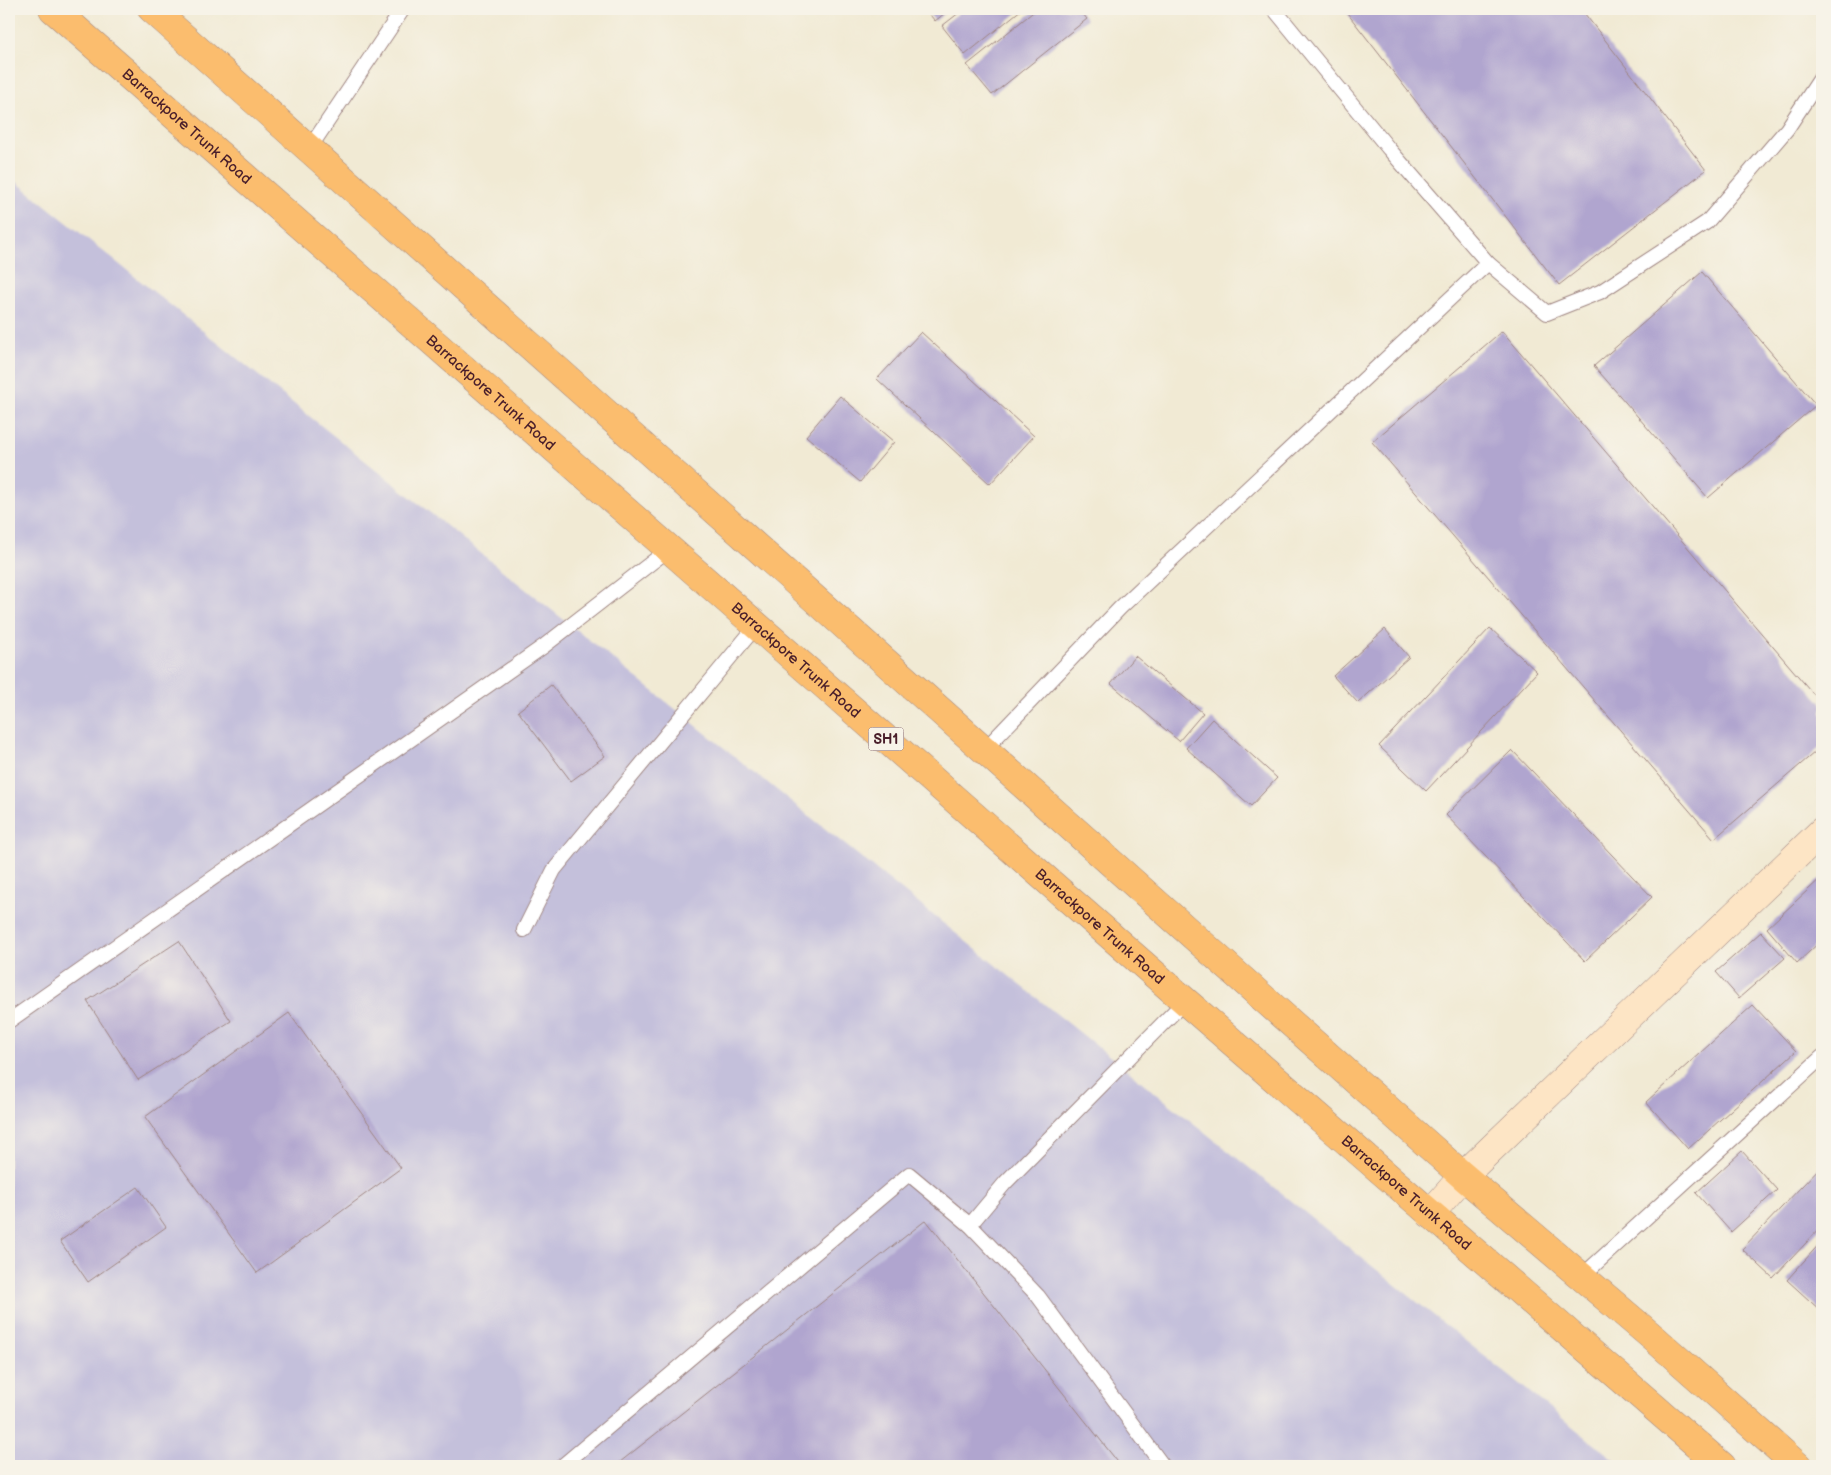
<svg xmlns="http://www.w3.org/2000/svg" width="1831" height="1475" viewBox="0 0 1831 1475" font-family="'Balsamiq Sans',sans-serif">
  <style>
    .industrial { fill: #c4c0db }
    .building { fill: #b0a5cf }
    .lines { fill: none; stroke-linecap: round; stroke-linejoin: round }
    .lane-casing { stroke: #9e8480; stroke-width: 16 }
    .secondary-casing { stroke: #9e8480; stroke-width: 29 }
    .primary-casing { stroke: #9e8480; stroke-width: 29 }
    .lane { stroke: #fff; stroke-width: 14 }
    .secondary { stroke: #fde5c5; stroke-width: 28 }
    .primary { stroke: #fbbd6e; stroke-width: 28 }
    .labels { text-anchor: middle; stroke-width: 4.5; stroke-linejoin: round; paint-order: stroke }
    .shield { fill: #f7f3e8; stroke: #7e5f64; stroke-width: 1 }
    .shield-label { font-size: 14px; font-weight: bold; fill: #4a1f2b }
    .street-label { font-size: 15px; fill: #4a1f2b; stroke: #f7f3e8 }
  </style>
  <rect width="100%" height="100%" fill="#f7f3e8"/>
  <filter id="ink" filterUnits="userSpaceOnUse"><feTurbulence type="fractalNoise" baseFrequency=".02" numOctaves="2"/><feDisplacementMap in="SourceGraphic" scale="10" xChannelSelector="R" yChannelSelector="G"/><feConvolveMatrix kernelMatrix="1 2 1 2 8 2 1 2 1" color-interpolation-filters="sRGB"/></filter>
  <filter id="wash" filterUnits="userSpaceOnUse"><feTurbulence type="fractalNoise" baseFrequency=".0096" numOctaves="4" result="noise"/><feDisplacementMap in="SourceGraphic" scale="20" xChannelSelector="R" yChannelSelector="G"/><feGaussianBlur stdDeviation="1.12" result="paint"/><feColorMatrix in="noise" values="0 0 0 0 0 0 0 0 0 0 0 0 0 0 0 0 0 1.4 0 .05"/><feComposite in="paint" operator="in"/></filter>
  <g filter="url(#wash)">
    <rect width="100%" height="100%" fill="#f1ead4"/>
    <path class="industrial" d="M 9,176 L 1622,1466 L 9,1466 Z"/>
    <g id="blocks">
      <g class="building">
        <path d="M 925,9 L 950,9 L 935,21 Z"/>
        <path d="M 964,9 L 1022,9 L 965,55 L 942,26 Z"/>
        <path d="M 1037,9 L 1079,9 L 1087,19 L 992,95 L 967,65 Z"/>
        <path d="M 1344,9 L 1581,9 L 1706,170 L 1559,285 Z"/>
        <path d="M 1702,272 L 1816,405 L 1708,498 L 1594,366 Z"/>
        <path d="M 1502,331 L 1822,704 L 1822,746 L 1714,839 L 1372,442 Z"/>
        <path d="M 921,332 L 1034,436 L 990,484 L 877,379 Z"/>
        <path d="M 840,396 L 894,442 L 860,482 L 806,436 Z"/>
        <path d="M 1490,628 L 1537,672 L 1426,791 L 1379,746 Z"/>
        <path d="M 1385,629 L 1409,657 L 1358,703 L 1333,676 Z"/>
        <path d="M 1135,656 L 1203,713 L 1179,741 L 1111,684 Z"/>
        <path d="M 551,685 L 605,756 L 571,781 L 518,711 Z"/>
        <path d="M 1212,719 L 1277,778 L 1251,806 L 1186,748 Z"/>
        <path d="M 1512,750 L 1652,897 L 1585,961 L 1446,815 Z"/>
        <path d="M 1822,877 L 1822,940 L 1797,963 L 1767,928 Z"/>
        <path d="M 1761,932 L 1785,958 L 1739,998 L 1716,972 Z"/>
        <path d="M 179,941 L 231,1021 L 138,1080 L 87,1001 Z"/>
        <path d="M 1753,1005 L 1796,1051 L 1688,1149 L 1646,1102 Z"/>
        <path d="M 289,1013 L 401,1168 L 257,1273 L 145,1117 Z"/>
        <path d="M 1742,1151 L 1777,1190 L 1731,1232 L 1696,1193 Z"/>
        <path d="M 1822,1165 L 1822,1226 L 1773,1278 L 1742,1249 Z"/>
        <path d="M 138,1187 L 166,1227 L 88,1282 L 60,1241 Z"/>
        <path d="M 926,1220 L 1121,1466 L 615,1466 Z"/>
        <path d="M 1822,1241 L 1822,1312 L 1787,1280 Z"/>
      </g>
    </g>
  </g>
  <g filter="url(#ink)">
    <use href="#blocks" fill-opacity="0" stroke="#9e8480" stroke-width="1"/>
    <g class="lines">
      <g class="lane-casing">
        <g id="lane">
          <path d="M 309,149 L 403,9"/>
          <path d="M 1488,263 L 1547,313 L 1600,292 L 1707,222 L 1787,129 L 1822,76"/>
          <path d="M 985,749 L 1120,608 L 1488,263 L 1389,149 L 1274,9"/>
          <path d="M 524,930 L 554,870 L 757,625"/>
          <path d="M 9,1021 L 544,646 L 669,549"/>
          <path d="M 1580,1278 L 1822,1057"/>
          <path d="M 562,1466 L 909,1174 L 970,1225"/>
          <path d="M 1163,1466 L 1038,1296 L 970,1225 L 1005,1183 L 1185,1001"/>
        </g>
      </g>
      <g class="secondary-casing">
        <path id="secondary" d="M 1430,1214 L 1463,1176 L 1822,831"/>
      </g>
      <g class="primary-casing">
        <g id="primary">
          <path id="s1" d="M 53,9 L 1185,1001 L 1722,1466"/>
          <path d="M 152,9 L 1463,1176 L 1656,1340 L 1798,1466"/>
        </g>
      </g>
      <use href="#lane" class="lane"/>
      <use href="#secondary" class="secondary"/>
      <use href="#primary" class="primary"/>
    </g>
  </g>
  <g class="labels">
    <rect class="shield" x="868.5" y="727.5" width="35" height="23" rx="4"/>
    <g class="shield-label">
      <text x="886" y="744">SH1</text>
    </g>
    <g class="street-label">
      <text dy="5" stroke="none"><textPath href="#s1" startOffset="178">Barrackpore Trunk Road</textPath></text>
      <text dy="5" stroke="none"><textPath href="#s1" startOffset="582">Barrackpore Trunk Road</textPath></text>
      <text dy="5" stroke="none"><textPath href="#s1" startOffset="988">Barrackpore Trunk Road</textPath></text>
      <text dy="5" stroke="none"><textPath href="#s1" startOffset="1392">Barrackpore Trunk Road</textPath></text>
      <text dy="5" stroke="none"><textPath href="#s1" startOffset="1798">Barrackpore Trunk Road</textPath></text>
    </g>
  </g>
  <rect width="1831" height="1475" fill="none" stroke="#f7f3e8" stroke-width="30"/>
</svg>
